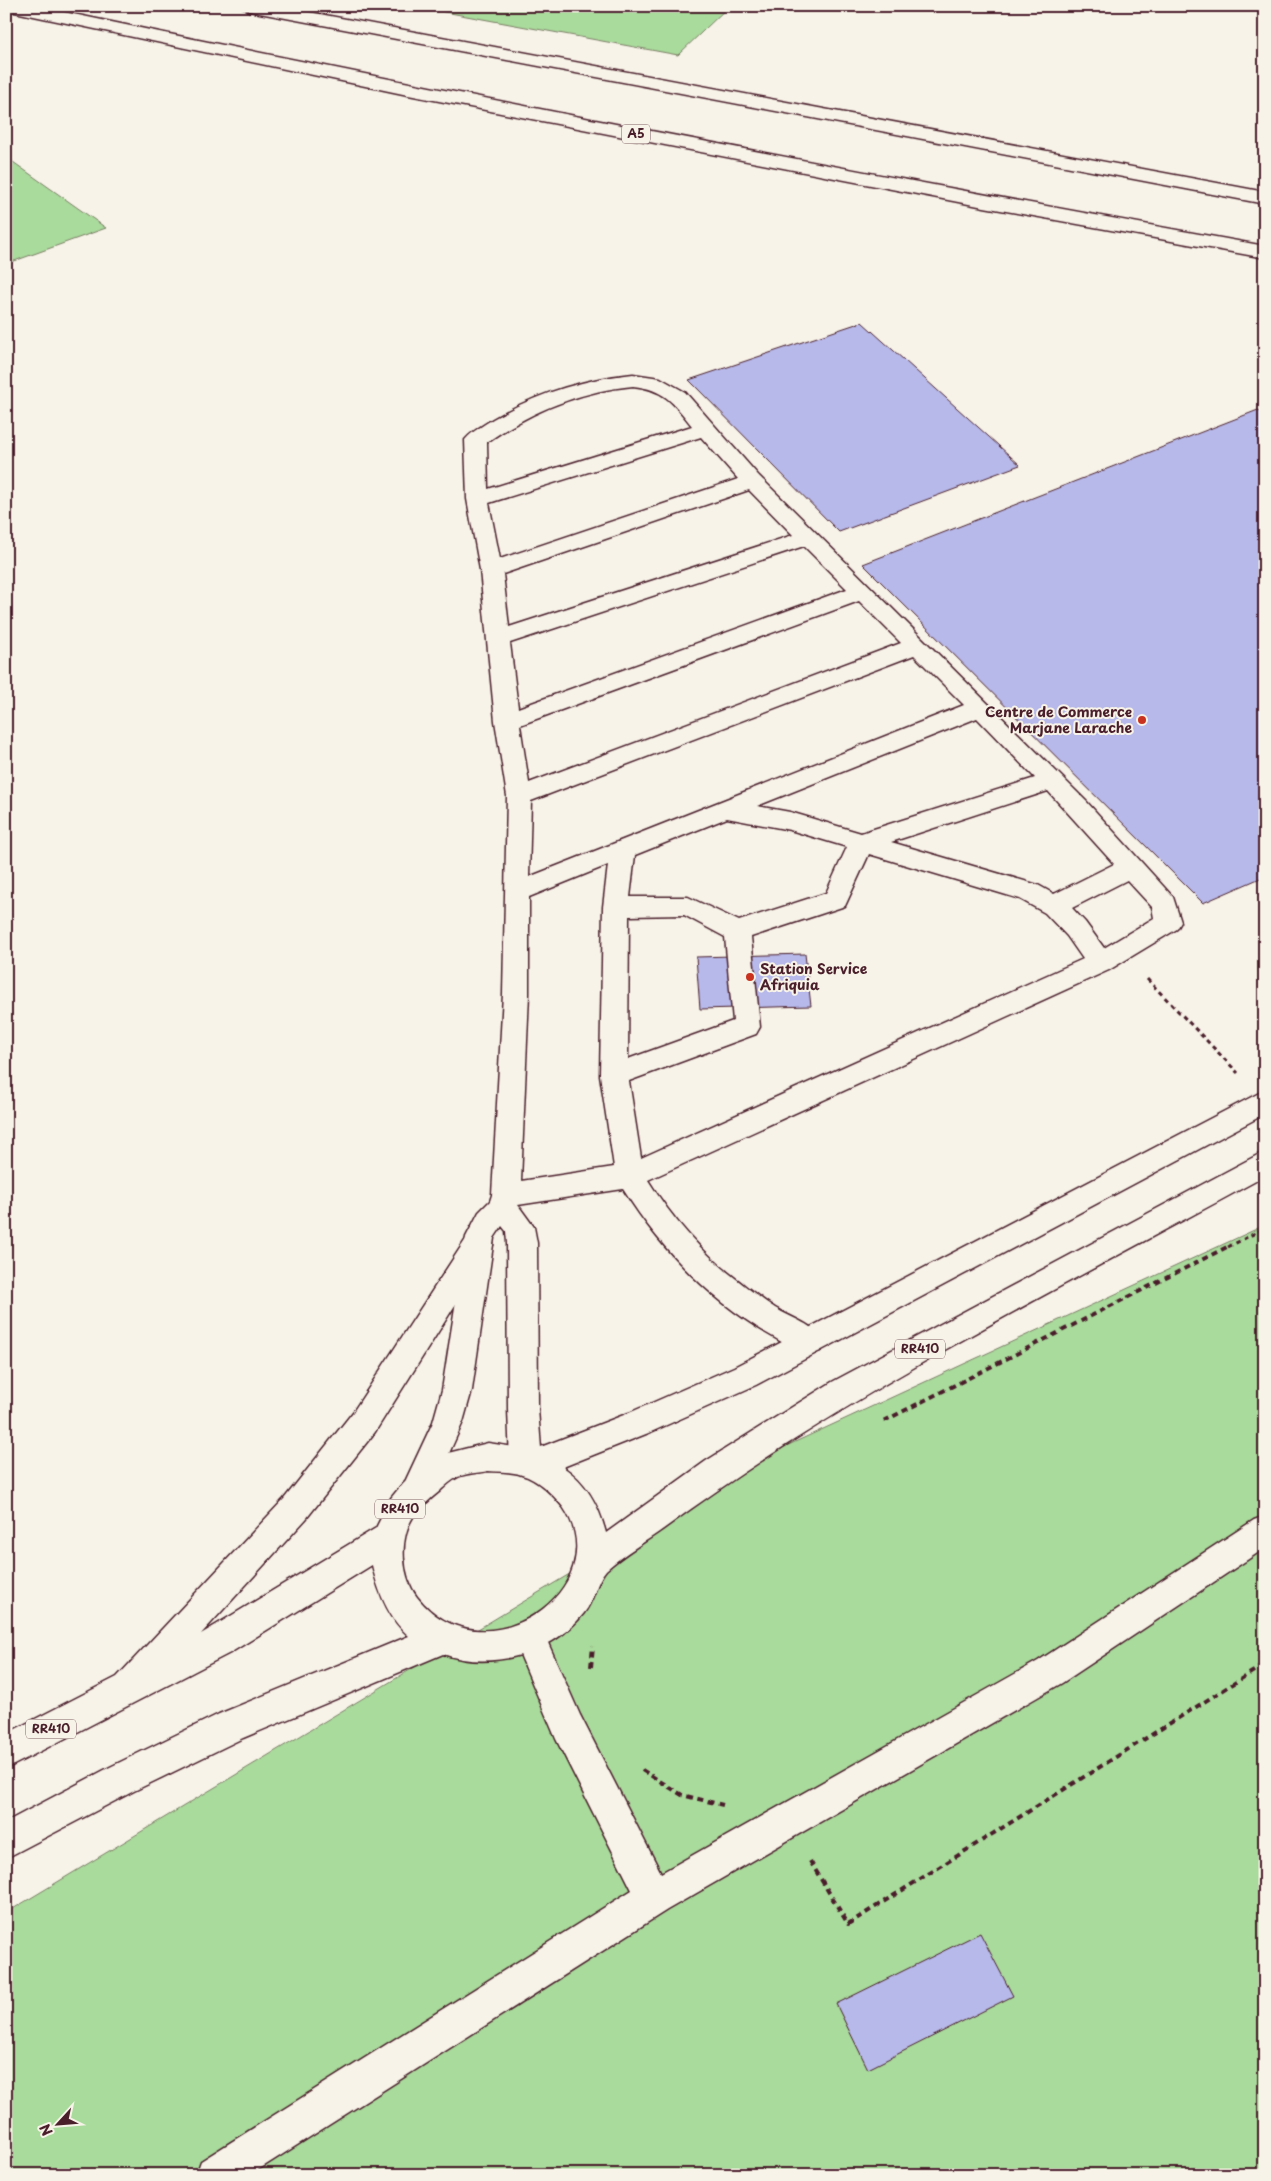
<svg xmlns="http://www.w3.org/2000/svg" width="1271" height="2181" viewBox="0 0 1271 2181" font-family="'Playpen Sans',sans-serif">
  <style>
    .green { fill: #a9db9c; stroke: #7a7d64 }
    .building { fill: #b7b9ea; stroke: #4a1f2b }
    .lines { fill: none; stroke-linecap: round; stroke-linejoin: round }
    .minor-casing { stroke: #4a1f2b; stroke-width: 3 }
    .highway-casing { stroke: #4a1f2b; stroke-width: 3 }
    .path-far1 { stroke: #4a1f2b; stroke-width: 3; stroke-dasharray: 4.5 4; stroke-linecap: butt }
    .path { stroke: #4a1f2b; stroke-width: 4; stroke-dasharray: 6 4.5; stroke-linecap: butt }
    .minor { fill: #f7f3e8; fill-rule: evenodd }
    .highway { fill: #f7f3e8; fill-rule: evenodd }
    .poi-dot { fill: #c8321e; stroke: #f7f3e8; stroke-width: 2 }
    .labels { text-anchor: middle; stroke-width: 4; stroke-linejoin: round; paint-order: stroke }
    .shield { fill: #f7f3e8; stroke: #7e5f64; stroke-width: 1 }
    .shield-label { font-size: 12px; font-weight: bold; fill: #4a1f2b }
    .poi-label { font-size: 14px; font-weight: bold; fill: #4a1f2b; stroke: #f7f3e8; text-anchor: end }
  </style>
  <rect width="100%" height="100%" fill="#f7f3e8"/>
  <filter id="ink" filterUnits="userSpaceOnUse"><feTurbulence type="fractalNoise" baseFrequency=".02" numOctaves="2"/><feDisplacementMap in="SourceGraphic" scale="10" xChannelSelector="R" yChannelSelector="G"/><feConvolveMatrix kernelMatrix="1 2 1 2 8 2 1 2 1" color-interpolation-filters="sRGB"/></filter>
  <g filter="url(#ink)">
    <g class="green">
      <path d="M 412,6 L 729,6 L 678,55 Z"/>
      <path d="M 6,157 L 106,228 L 6,264 Z"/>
      <path d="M 1265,1225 L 1265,2175 L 6,2175 L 6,1913 L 769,1454 Z"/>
    </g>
    <g class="building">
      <path d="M 862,322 L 1020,465 L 839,532 L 689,380 Z"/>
      <path d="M 1258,410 L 1265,415 L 1265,876 L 1203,903 L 863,564 Z"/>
      <path d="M 805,954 L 811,1006 L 700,1009 L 696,957 Z"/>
      <path d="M 980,1933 L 1013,1996 L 868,2069 L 836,2004 Z"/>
    </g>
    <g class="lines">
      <g class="minor-casing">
        <g id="minor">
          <path d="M 633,374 L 660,378 L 685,392 L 758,475 L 1086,801 L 1173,897 L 1181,922 L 1177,929 L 1109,970 L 648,1180 C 671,1217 700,1251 735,1278 C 748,1288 761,1299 775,1308 C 791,1318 816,1325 824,1342 L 820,1351 C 801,1358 791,1347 775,1338 C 712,1302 661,1250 623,1189 L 518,1205 L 534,1227 L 537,1243 L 538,1409 L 542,1462 L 537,1472 L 526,1476 L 515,1472 L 510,1462 L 508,1409 L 507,1243 L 506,1231 L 502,1226 L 494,1238 L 472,1390 L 463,1422 L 430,1496 L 419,1500 L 408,1496 L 403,1486 L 433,1422 L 442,1390 L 466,1237 L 479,1212 L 490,1201 L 492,1195 L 503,994 L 507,796 L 495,721 L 480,570 L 467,499 L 465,440 C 472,431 484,425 493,419 C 536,394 583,379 633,374 ZM 633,386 C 664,389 674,403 692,426 L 488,489 L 487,442 C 530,412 580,391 633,386 ZM 701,437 L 738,479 L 500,559 L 489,503 ZM 749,490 L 793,535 L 509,627 L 503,574 ZM 804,546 L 847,589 L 518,708 L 510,643 ZM 859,601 L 901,643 L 529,783 L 520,725 ZM 914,655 L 964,705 L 529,877 L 531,801 ZM 977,718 L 1035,778 L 861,833 L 790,812 L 757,806 ZM 1048,791 L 1114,864 L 1054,894 L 1038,885 L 891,842 ZM 727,818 L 790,830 L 847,847 L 826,893 L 739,921 L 688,897 L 630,897 L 635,855 ZM 869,854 L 1020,899 L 1045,913 L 1067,936 L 1083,959 L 641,1158 L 629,1081 L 756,1034 L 760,1027 L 751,937 L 845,906 ZM 608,865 L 603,907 L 600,1075 L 614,1167 L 521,1181 L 529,994 L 529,897 ZM 1127,880 L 1152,907 L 1154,918 L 1104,948 L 1085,922 L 1072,908 ZM 684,915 L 725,937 L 733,1021 L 628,1059 L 629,916 Z"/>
          <path d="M 1265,1516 L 1265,1548 L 1062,1683 L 667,1910 L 250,2175 L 196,2175 L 201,2161 L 632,1890 L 556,1739 L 513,1638 L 517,1627 L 529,1622 L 541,1627 L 580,1715 L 661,1873 L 1038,1661 L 1254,1520 Z"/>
        </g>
      </g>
      <g class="highway-casing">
        <g id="highway">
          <path d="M 6,6 L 35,6 C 444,92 854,172 1265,246 L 1265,258 L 984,207 L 403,94 L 10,11 L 6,10 Z"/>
          <path d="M 241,6 L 277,6 L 1265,192 L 1265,204 L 249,11 Z"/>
          <path d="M 1265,1090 L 1265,1114 L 756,1385 L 651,1432 L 563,1467 C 587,1483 599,1506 606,1533 L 706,1461 L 832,1382 L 1265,1151 L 1265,1176 C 1062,1287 852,1390 666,1527 C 647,1541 623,1554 606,1570 C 596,1581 594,1601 584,1613 C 552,1654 491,1671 443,1654 L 243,1738 L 134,1791 L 6,1858 L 6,1822 L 110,1767 L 219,1714 L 409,1636 C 388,1618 378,1591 372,1565 L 230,1653 L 6,1769 L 6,1734 L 117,1677 L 284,1499 L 353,1412 L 468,1236 L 478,1233 L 488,1236 L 493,1245 L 375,1432 L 306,1519 L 201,1634 L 376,1528 L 391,1498 L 404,1482 L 440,1455 L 488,1443 L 533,1450 L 629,1413 L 734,1367 ZM 488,1471 C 499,1472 512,1471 522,1475 C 537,1479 554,1495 563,1507 C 619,1587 484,1682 417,1597 C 401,1576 399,1539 413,1517 C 421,1507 430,1499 440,1491 C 445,1486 452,1480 458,1477 C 467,1473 479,1473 488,1471 Z"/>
        </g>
      </g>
      <g class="path-far1">
        <path d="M 1147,979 L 1238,1073"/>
        <path d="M 1228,1247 L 1265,1228"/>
      </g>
      <g class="path">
        <path d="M 884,1421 L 1231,1245"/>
        <path d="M 591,1667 L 593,1646"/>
        <path d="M 642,1770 L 682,1795 L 723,1805"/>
        <path d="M 810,1861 L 848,1924 L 1265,1664"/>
      </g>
      <use href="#minor" class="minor"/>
      <use href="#highway" class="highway"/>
    </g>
  </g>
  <g class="poi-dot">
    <circle cx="1142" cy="720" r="5"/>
    <circle cx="750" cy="977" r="5"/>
  </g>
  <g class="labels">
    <g class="shield">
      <rect x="622" y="124.5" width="28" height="19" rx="4"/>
      <rect x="895" y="1339.5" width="50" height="19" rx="4"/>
      <rect x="375" y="1499.5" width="50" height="19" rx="4"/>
      <rect x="26" y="1719.5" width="50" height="19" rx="4"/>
    </g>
    <g class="shield-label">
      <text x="636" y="138">A5</text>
      <text x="920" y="1353">RR410</text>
      <text x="400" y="1513">RR410</text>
      <text x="51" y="1733">RR410</text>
    </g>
    <g class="poi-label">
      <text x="1132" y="717">Centre de Commerce<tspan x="1132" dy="16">Marjane Larache</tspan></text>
      <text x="760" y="974" text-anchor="start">Station Service<tspan x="760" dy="16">Afriquia</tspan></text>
    </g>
  </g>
  <rect width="1271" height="2181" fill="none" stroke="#f7f3e8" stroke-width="25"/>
  <rect x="12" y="12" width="1246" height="2156" fill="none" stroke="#4a1f2b" stroke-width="2" filter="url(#ink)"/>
  <g transform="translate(58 2124) rotate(244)" stroke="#f7f3e8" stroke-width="4" paint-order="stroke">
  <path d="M0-4L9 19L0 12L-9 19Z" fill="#4a1f2b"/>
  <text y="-8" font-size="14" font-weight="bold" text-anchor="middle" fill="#4a1f2b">N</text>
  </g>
</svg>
